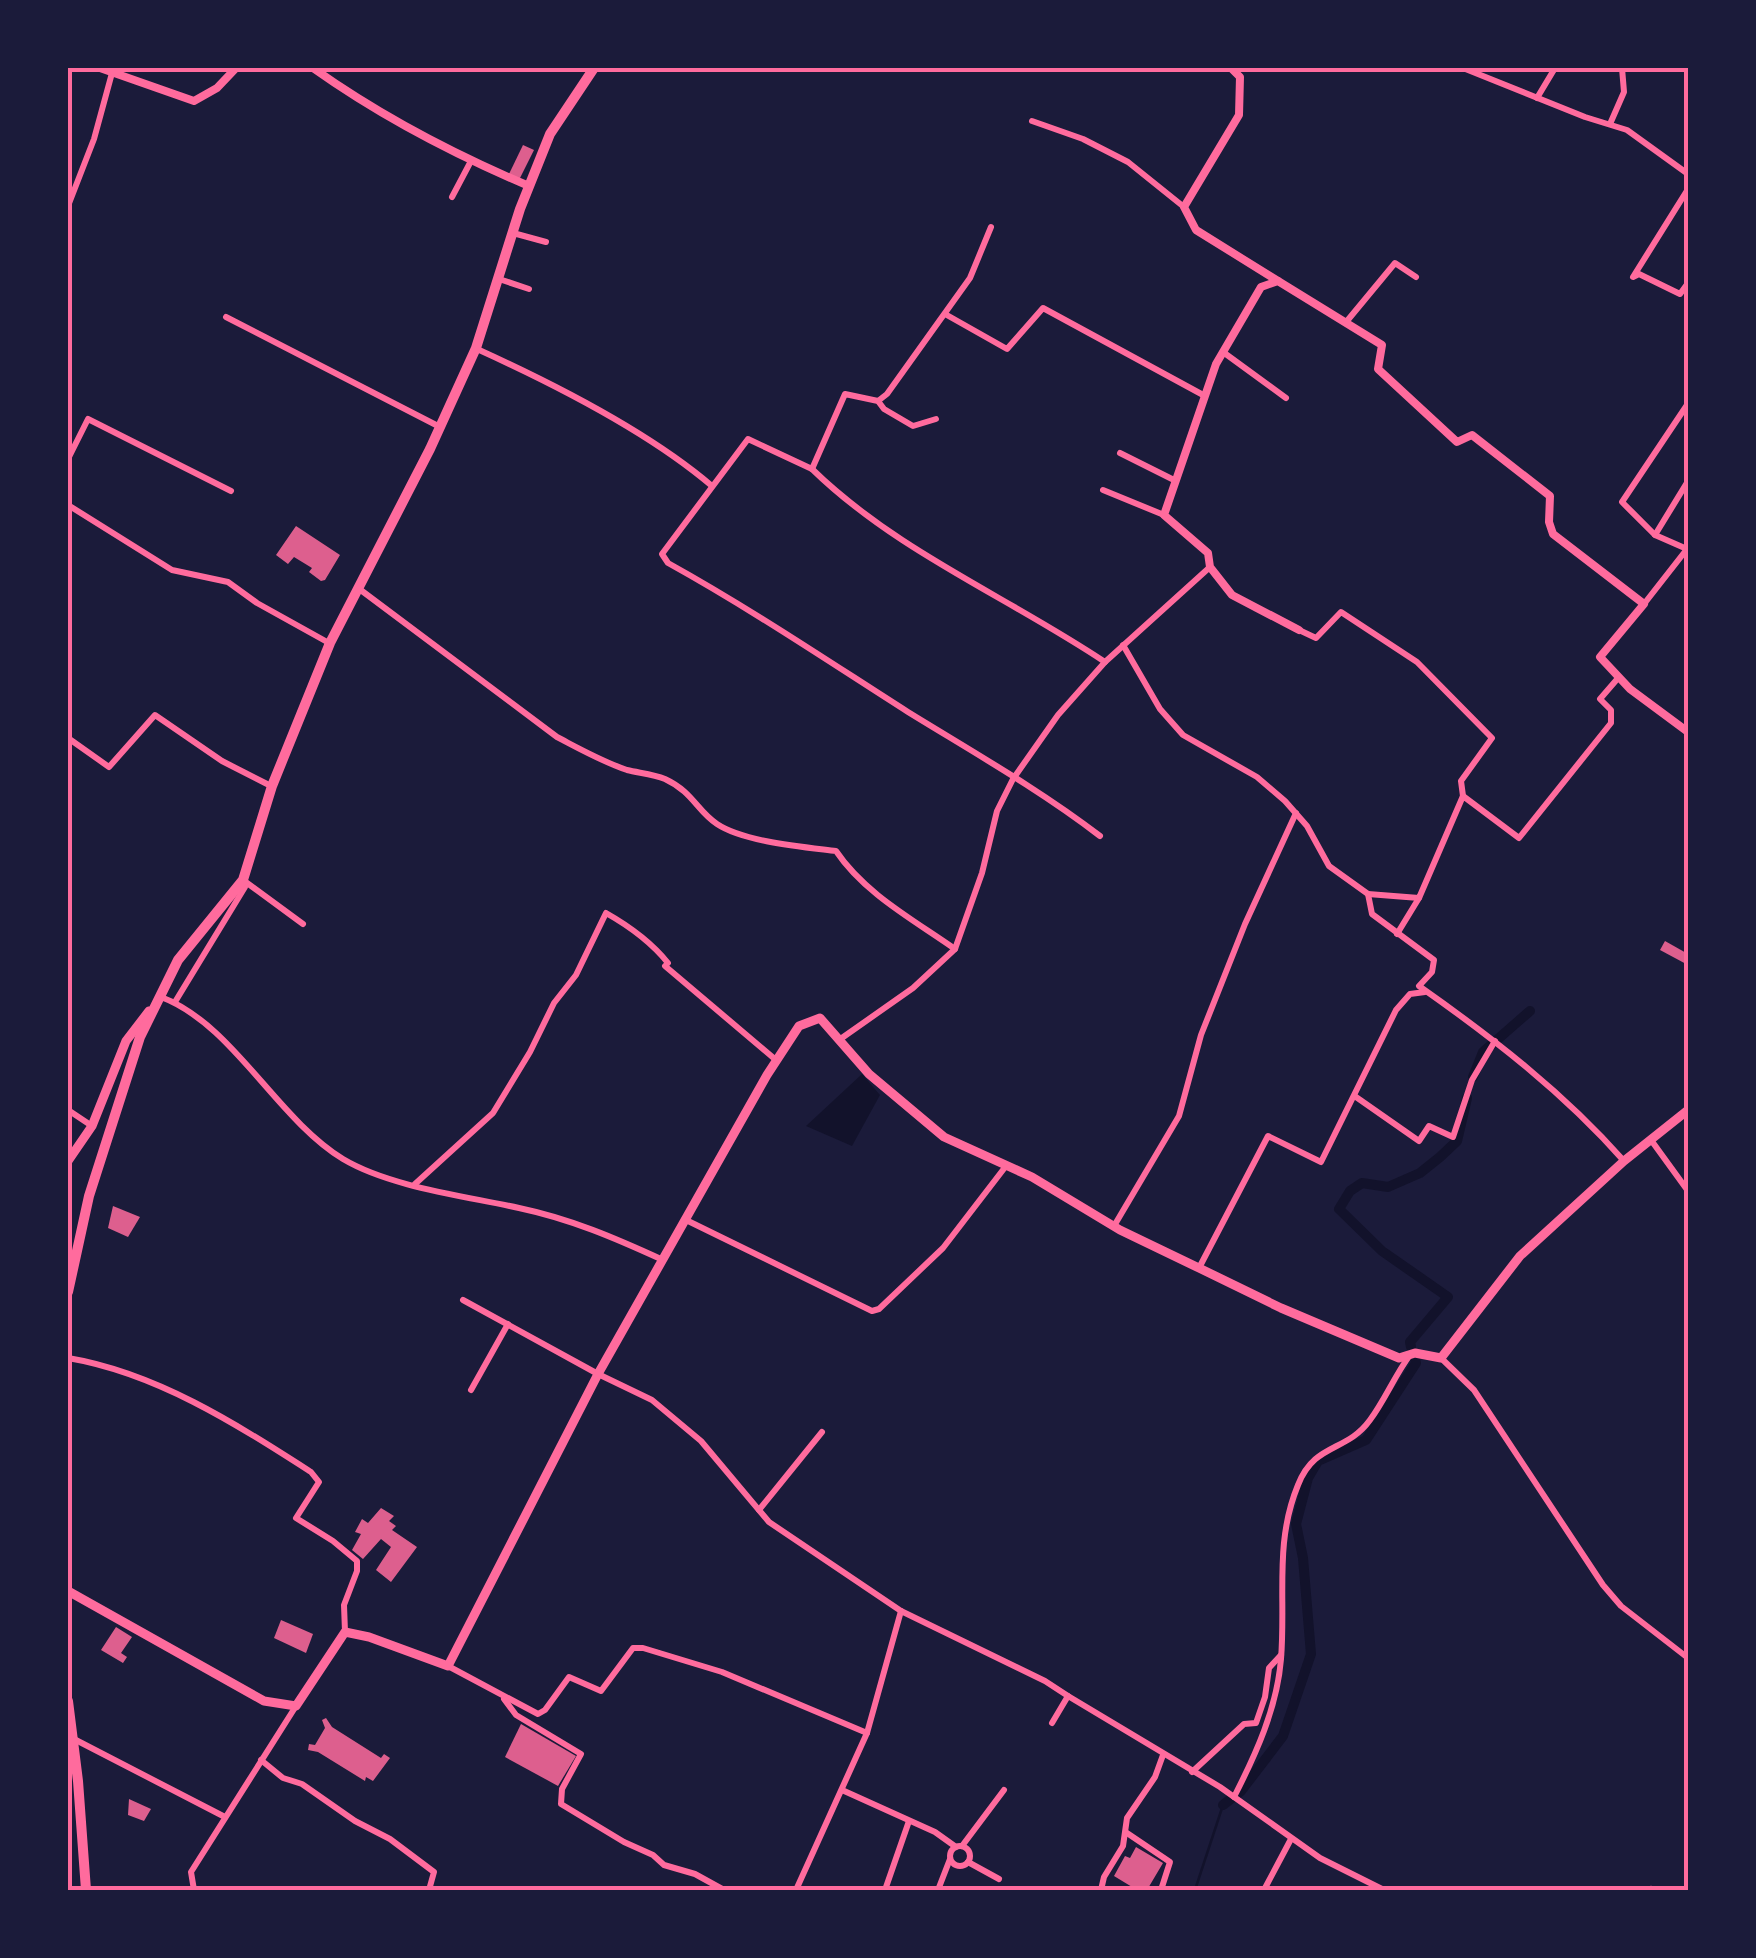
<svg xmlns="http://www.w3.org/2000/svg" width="1756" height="1958" viewBox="0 0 1756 1958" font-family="'Titillium Web',sans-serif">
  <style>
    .water { fill: #12122b }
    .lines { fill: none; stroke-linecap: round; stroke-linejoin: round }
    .stream { stroke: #12122b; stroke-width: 2.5 }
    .canal { stroke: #12122b; stroke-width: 10 }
    .building { fill: #dd5f8e }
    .minor { stroke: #ff6b9d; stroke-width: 6 }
    .tertiary { stroke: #ff6b9d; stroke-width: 8 }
    .secondary { stroke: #ff6b9d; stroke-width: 9 }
    .trunk { stroke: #ff6b9d; stroke-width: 10 }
    .neatline { fill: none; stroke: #ff6b9d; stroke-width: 4 }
  </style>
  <rect width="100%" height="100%" fill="#1b1b3a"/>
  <path class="water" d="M 862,1074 L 880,1095 L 852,1146 L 806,1126 Z"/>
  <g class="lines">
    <path class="stream" d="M 1195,1890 L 1223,1805"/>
    <g class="canal">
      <path d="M 1473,1077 L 1483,1052 L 1530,1011"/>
      <path d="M 1411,1347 L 1410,1342 L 1448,1297 L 1382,1251 L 1339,1209 L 1350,1191 L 1362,1183 L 1388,1187 L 1420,1173 L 1440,1157 L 1457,1141 L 1467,1098"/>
      <path d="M 1223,1805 L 1241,1791 L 1283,1736 L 1311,1654 L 1303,1558 L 1296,1524 L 1308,1478 L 1318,1461 L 1366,1440 L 1416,1363 L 1415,1359"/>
    </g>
  </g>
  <g class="building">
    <path d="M 523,145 L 534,150 L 519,180 L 509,174 Z"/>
    <path d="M 296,526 L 340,555 L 325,580 L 321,581 L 309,572 L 312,568 L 294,557 L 288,564 L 276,555 Z"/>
    <path d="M 1665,941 L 1688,954 L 1688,965 L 1660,950 Z"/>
    <path d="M 113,1206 L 140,1217 L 128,1237 L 108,1228 Z"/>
    <path d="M 381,1508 L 394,1516 L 389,1521 L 396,1526 L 392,1530 L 417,1547 L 391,1582 L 376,1570 L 391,1547 L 381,1539 L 363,1559 L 352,1550 L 361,1534 L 355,1532 L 362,1519 L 368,1523 Z"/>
    <path d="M 281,1620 L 313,1634 L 306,1653 L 274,1638 Z"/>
    <path d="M 116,1627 L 132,1637 L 121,1653 L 127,1657 L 123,1663 L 101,1650 Z"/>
    <path d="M 326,1718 L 332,1727 L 381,1758 L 384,1754 L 390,1758 L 373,1781 L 366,1777 L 365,1781 L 318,1752 L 308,1750 L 309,1744 L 315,1745 L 325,1728 L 322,1720 Z"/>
    <path d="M 521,1724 L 576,1756 L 558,1786 L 505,1757 Z"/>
    <path d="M 129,1799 L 151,1809 L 144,1821 L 128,1815 Z"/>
    <path d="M 1136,1847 L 1163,1863 L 1147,1890 L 1137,1890 L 1114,1876 L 1125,1856 L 1130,1858 Z"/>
  </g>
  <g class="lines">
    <g class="minor">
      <path d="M 1463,68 L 1585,117 L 1627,130 L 1688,174"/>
      <path d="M 1537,98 L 1555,68"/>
      <path d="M 1032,121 L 1083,139 L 1128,162 L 1184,207"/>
      <path d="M 1610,124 L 1624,92 L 1622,68"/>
      <path d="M 1688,189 L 1633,277 L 1639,274 L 1680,294 L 1688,283"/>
      <path d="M 452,197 L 471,161"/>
      <path d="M 68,206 L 94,139 L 112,73"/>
      <path d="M 513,233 L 546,242"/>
      <path d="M 499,279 L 529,289"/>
      <path d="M 945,314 L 1007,349 L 1043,308 L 1205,396"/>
      <path d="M 226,317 L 440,427"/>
      <path d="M 1347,321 L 1395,263 L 1416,277"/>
      <path d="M 477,349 C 552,383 650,433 712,486"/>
      <path d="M 1223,352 L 1286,398"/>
      <path d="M 878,401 L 887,394 L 970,278 L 991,227"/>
      <path d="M 936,419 L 913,426 L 884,409 L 878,401 L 845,394 L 812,469 L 748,439 L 662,554 L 668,563 C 751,609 828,661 908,712 C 973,752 1040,790 1100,836"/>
      <path d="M 1120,453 L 1176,481"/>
      <path d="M 68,459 L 88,419 L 231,491"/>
      <path d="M 812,469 C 896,551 1008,597 1105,662 L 1210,567"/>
      <path d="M 1103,490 L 1164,515"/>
      <path d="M 68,505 L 172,570 L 228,582 L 257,603 L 329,643"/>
      <path d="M 1655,535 L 1622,502 L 1687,405"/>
      <path d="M 358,588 L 557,737 C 580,749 603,762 627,770 C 639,773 653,774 665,779 C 693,792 697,811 717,824 C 744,842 804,847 836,851 C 865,894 914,920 955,949 L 913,988 L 839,1040"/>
      <path d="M 1644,604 L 1687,549 L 1655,535 L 1688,481"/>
      <path d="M 1299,630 L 1316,638 L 1341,612 L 1417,662 L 1492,738 L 1461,781 L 1463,796"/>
      <path d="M 1123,645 L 1160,709 L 1183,735 L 1257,777 L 1285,801 L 1307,826 L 1329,866 L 1368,894 L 1372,914 L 1434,960 L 1432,972 L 1419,986 C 1493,1038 1564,1093 1624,1161"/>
      <path d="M 68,738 L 109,767 L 155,715 L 222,761 L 271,786"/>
      <path d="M 1368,894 L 1419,898 L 1463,796 L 1519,838 L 1611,723 L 1611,710 L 1600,699 L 1619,677"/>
      <path d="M 1397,934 L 1419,898"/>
      <path d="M 955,949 L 982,873 L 997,811 L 1013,779 L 1058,715 L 1105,662"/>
      <path d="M 161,997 C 233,1024 276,1118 343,1159 C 390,1187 465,1196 519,1208 C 571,1219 615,1238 663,1260"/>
      <path d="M 175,1002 L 245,887 L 243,880 L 303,924"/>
      <path d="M 1356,1097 L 1419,1141 L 1429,1126 L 1453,1137 L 1472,1080 L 1495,1041"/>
      <path d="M 68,1110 L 92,1126"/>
      <path d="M 1651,1140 L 1688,1191"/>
      <path d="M 415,1184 L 493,1113 L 530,1052 L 554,1003 L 576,975 L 606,913 C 629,926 652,943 668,963 L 665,966 L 776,1060"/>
      <path d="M 686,1220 L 872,1311 L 879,1309 L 943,1248 L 1006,1166"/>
      <path d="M 1114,1226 L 1179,1116 L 1201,1035 L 1245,924 L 1296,813"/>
      <path d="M 1199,1268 L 1268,1136 L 1321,1162 L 1396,1010 L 1410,994 L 1425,992"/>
      <path d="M 463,1300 L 598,1374 L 652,1400 L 701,1441 L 769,1522 L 901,1611 L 1045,1681 L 1068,1696 L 1052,1723"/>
      <path d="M 68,1358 C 157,1373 236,1424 311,1472 L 319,1482 L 296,1518 L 333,1541 L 357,1561 L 357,1571 L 344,1605 L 345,1632"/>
      <path d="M 1441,1358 L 1474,1390 L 1603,1585 L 1621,1606 L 1688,1658"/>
      <path d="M 471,1390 L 508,1324"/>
      <path d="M 759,1510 L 822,1432"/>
      <path d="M 448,1666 L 538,1714 L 545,1710 L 569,1677 L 601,1691 L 633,1648 L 643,1648 L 722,1672 L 867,1733"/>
      <path d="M 1068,1696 L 1220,1787 L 1320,1858 L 1384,1890"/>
      <path d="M 504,1699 L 516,1715 L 581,1754 L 562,1789 L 561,1804 L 624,1842 L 653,1855 L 664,1865 L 695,1874 L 724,1890"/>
      <path d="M 72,1738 L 225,1817"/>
      <path d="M 261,1760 L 283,1778 L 302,1784 L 355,1821 L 390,1839 L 434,1872 L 429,1890"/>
      <path d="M 1192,1772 L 1244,1724 L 1256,1723 L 1265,1697 L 1269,1668 L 1281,1655"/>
      <path d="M 842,1790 L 935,1832 L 956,1847"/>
      <path d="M 1234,1797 C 1256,1754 1277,1708 1281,1659 C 1286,1598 1274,1543 1298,1485 C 1315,1442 1346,1453 1370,1420 C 1385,1400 1395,1375 1410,1355"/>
      <path d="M 1127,1833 L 1170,1862 L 1161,1890"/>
      <path d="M 962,1846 L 1004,1790"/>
      <circle cx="960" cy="1856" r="10"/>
      <path d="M 968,1862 L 999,1879"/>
      <path d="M 194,1890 L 191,1872 L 296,1706"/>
      <path d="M 796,1890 L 867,1733 L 901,1611"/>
      <path d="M 885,1890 L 909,1821"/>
      <path d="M 938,1890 L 950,1859"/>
      <path d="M 1101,1890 L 1104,1877 L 1123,1846 L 1127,1818 L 1155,1777 L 1163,1755"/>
      <path d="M 1264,1890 L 1291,1839"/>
      <path d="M 1650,1890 L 1651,1889"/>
    </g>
    <g class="tertiary">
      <path d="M 100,68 L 194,101 L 217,88 L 236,68"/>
      <path d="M 313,68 C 382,117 451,153 529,186"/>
      <path d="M 1231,68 L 1240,77 L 1239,115 L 1184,207 L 1196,230 L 1278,281"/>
      <path d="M 1299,630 L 1232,595 L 1210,567 L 1208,553 L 1164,515 L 1216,364 L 1261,287 L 1278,281 L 1382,345 L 1378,369 L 1457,442 L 1472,435 L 1550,496 L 1549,522 L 1553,534 L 1644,604 L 1600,657 L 1630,689 L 1688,732"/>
    </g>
    <g class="secondary">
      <path d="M 68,1161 L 92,1126 L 126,1041 L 149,1011"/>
      <path d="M 68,1591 L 264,1701 L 296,1706 L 345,1632 L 369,1637 L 448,1666 L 598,1374 L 767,1075 L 799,1026 L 820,1018 L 869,1074 L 944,1137 L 1032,1177 L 1120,1230 L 1199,1268 L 1281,1308 L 1399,1358 L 1415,1353 L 1441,1358 L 1520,1256 L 1624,1161 L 1688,1110"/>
    </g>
    <g class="trunk">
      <path d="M 68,1292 L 89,1196 L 140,1037 L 178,960 L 243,880 L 272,786 L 330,643 L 430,449 L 476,348 L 520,209 L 550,134 L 594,68"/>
      <path d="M 68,1701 L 78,1781 L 86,1890"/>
    </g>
  </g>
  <rect width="1756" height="1958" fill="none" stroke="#1b1b3a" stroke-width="140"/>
  <rect x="70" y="70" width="1616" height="1818" class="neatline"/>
</svg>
